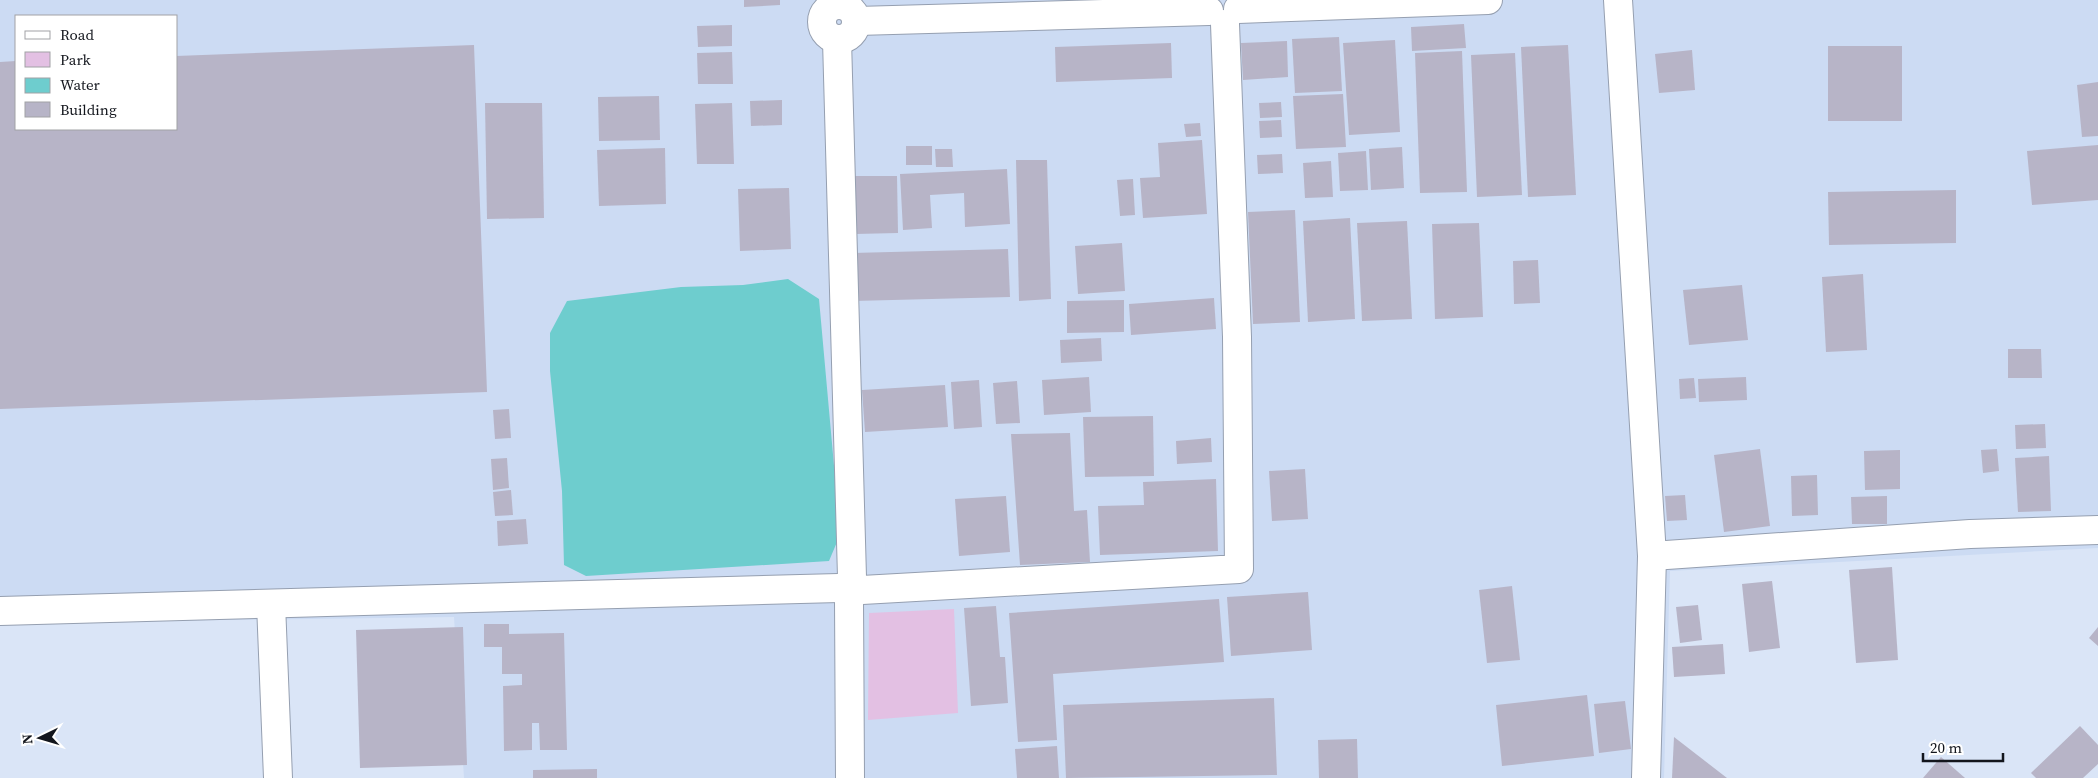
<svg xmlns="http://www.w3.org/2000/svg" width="2098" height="778" viewBox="0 0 2098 778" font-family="'Source Serif 4',serif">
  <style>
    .built { fill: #ccdbf3; fill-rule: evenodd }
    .green { fill: #e3c0e3 }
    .water { fill: #6ecdce }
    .building { fill: #b7b4c7 }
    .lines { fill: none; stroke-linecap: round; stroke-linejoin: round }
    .minor-casing { stroke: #959fb0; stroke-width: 30 }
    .minor { stroke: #fff; stroke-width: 28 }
  </style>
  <rect width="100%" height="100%" fill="#dae5f7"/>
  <path class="built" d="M 0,0 L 2098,0 L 2098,548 L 1670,571 L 1664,778 L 464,778 L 454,617 L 0,623 ZM 16,16 L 176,16 L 176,129 L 16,129 Z"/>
  <path class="green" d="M 954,609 L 958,713 L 868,720 L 869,613 Z"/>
  <path class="water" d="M 788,279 L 819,299 L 837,499 L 837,542 L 829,561 L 586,576 L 564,565 L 562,491 L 550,371 L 550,333 L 567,301 L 681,287 L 743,285 Z"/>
  <g class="building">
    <path d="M 744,0 L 780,0 L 780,5 L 744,7 Z"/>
    <path d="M 1464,24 L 1466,48 L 1412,51 L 1411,27 Z"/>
    <path d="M 732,25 L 732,46 L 698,47 L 697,26 Z"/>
    <path d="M 1339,37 L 1342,91 L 1295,93 L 1292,39 Z"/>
    <path d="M 1395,40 L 1400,132 L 1349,135 L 1343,43 Z"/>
    <path d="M 1287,41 L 1288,77 L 1243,80 L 1241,43 Z"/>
    <path d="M 1171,43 L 1172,78 L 1056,82 L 1055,47 Z"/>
    <path d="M 474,45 L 487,392 L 0,409 L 0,62 L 16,61 L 16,129 L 176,129 L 176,56 Z"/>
    <path d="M 1568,45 L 1576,195 L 1528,197 L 1521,47 Z"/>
    <rect x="1828" y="46" width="74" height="75"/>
    <path d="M 1692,50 L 1695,90 L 1659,93 L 1655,54 Z"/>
    <path d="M 1462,51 L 1467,192 L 1420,193 L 1415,53 Z"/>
    <path d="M 732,52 L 733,84 L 698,84 L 697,53 Z"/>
    <path d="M 1515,53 L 1522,195 L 1477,197 L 1471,55 Z"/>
    <path d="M 2098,82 L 2098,136 L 2082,137 L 2077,85 Z"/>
    <path d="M 1343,94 L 1346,147 L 1296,149 L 1293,96 Z"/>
    <path d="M 659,96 L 660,140 L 599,141 L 598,97 Z"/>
    <path d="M 782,100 L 782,125 L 751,126 L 750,101 Z"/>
    <path d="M 1281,102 L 1282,117 L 1260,118 L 1259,103 Z"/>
    <path d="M 485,103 L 542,103 L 544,218 L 487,219 Z"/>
    <path d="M 732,103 L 734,164 L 697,164 L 695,104 Z"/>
    <path d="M 1281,120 L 1282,137 L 1260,138 L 1259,121 Z"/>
    <path d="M 1200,123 L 1201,136 L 1186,137 L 1184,124 Z"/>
    <path d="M 1202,140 L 1207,214 L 1143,218 L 1140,178 L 1160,177 L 1158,143 Z"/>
    <path d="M 2098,145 L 2098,200 L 2032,205 L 2027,151 Z"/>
    <rect x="906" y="146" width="26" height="19"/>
    <path d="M 1402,147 L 1404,188 L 1371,190 L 1369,149 Z"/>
    <path d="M 665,148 L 666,204 L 599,206 L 597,150 Z"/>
    <path d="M 935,149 L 952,149 L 953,167 L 936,167 Z"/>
    <path d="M 1366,151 L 1368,190 L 1340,191 L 1338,153 Z"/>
    <path d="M 1282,154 L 1283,173 L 1258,174 L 1257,155 Z"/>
    <path d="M 1016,160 L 1047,160 L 1051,299 L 1019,301 Z"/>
    <path d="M 1331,161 L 1333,197 L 1305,198 L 1303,163 Z"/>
    <path d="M 1007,169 L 1010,224 L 965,227 L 964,193 L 930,195 L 932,228 L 903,230 L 900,174 Z"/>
    <path d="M 854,176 L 897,176 L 898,233 L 855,234 Z"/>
    <path d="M 1133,179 L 1135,215 L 1120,216 L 1117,180 Z"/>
    <path d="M 789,188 L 791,249 L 740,251 L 738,189 Z"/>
    <path d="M 1956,190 L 1956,243 L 1829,245 L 1828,192 Z"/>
    <path d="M 1295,210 L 1300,322 L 1253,324 L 1248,212 Z"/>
    <path d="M 1350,218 L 1355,319 L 1308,322 L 1303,221 Z"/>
    <path d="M 1407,221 L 1412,319 L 1362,321 L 1357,223 Z"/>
    <path d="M 1479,223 L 1483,317 L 1435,319 L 1432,224 Z"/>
    <path d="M 1122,243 L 1125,291 L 1078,294 L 1075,246 Z"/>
    <path d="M 1008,249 L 1010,297 L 853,301 L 852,253 Z"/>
    <path d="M 1538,260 L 1540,303 L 1514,304 L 1513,261 Z"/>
    <path d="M 1863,274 L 1867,350 L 1826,352 L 1822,277 Z"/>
    <path d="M 1742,285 L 1748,340 L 1689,345 L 1683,290 Z"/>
    <path d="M 1214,298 L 1216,329 L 1131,335 L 1129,304 Z"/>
    <path d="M 1124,300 L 1124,332 L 1067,333 L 1067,301 Z"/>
    <path d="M 1101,338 L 1102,361 L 1061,363 L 1060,340 Z"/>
    <path d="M 2008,349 L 2041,349 L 2042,378 L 2008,378 Z"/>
    <path d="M 1089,377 L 1091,412 L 1044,415 L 1042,380 Z"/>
    <path d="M 1746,377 L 1747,400 L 1699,402 L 1698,379 Z"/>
    <path d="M 1694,378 L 1696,398 L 1680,399 L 1679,379 Z"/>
    <path d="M 979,380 L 982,427 L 954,429 L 951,382 Z"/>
    <path d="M 1017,381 L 1020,423 L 996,424 L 993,383 Z"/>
    <path d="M 945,385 L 948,427 L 865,432 L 862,390 Z"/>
    <path d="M 509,409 L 511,438 L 495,439 L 493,410 Z"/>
    <path d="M 1153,416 L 1154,476 L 1085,477 L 1083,417 Z"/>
    <path d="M 2045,424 L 2046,448 L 2016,449 L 2015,425 Z"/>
    <path d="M 1070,433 L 1074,511 L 1087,510 L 1090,562 L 1020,565 L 1011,434 Z"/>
    <path d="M 1211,438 L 1212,462 L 1177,464 L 1176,441 Z"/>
    <path d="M 1760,449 L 1770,526 L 1724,532 L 1714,455 Z"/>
    <path d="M 1997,449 L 1999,471 L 1983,473 L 1981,450 Z"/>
    <path d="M 1900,450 L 1900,489 L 1865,490 L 1864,451 Z"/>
    <path d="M 2049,456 L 2051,511 L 2018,512 L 2015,458 Z"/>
    <path d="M 507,458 L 509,488 L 493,490 L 491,459 Z"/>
    <path d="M 1305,469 L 1308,519 L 1272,521 L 1269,471 Z"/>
    <path d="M 1817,475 L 1818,515 L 1792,516 L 1791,476 Z"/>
    <path d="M 1216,479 L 1218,551 L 1100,555 L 1098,506 L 1144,505 L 1143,482 Z"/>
    <path d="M 511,490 L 513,515 L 495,516 L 493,492 Z"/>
    <path d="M 1685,495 L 1687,520 L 1667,521 L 1665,496 Z"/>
    <path d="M 1006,496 L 1010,552 L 959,556 L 955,499 Z"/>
    <path d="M 1887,496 L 1887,524 L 1852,524 L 1851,497 Z"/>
    <path d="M 526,519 L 528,544 L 498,546 L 497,521 Z"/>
    <path d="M 1892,567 L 1898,660 L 1856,663 L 1849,570 Z"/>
    <path d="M 1772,581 L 1780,648 L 1749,652 L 1742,584 Z"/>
    <path d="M 1512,586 L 1520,660 L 1487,663 L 1479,590 Z"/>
    <path d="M 1308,592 L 1312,650 L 1231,656 L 1227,597 Z"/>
    <path d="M 1219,599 L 1224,662 L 1053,674 L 1057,740 L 1018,742 L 1009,613 Z"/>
    <path d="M 1698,605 L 1702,640 L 1680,643 L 1676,607 Z"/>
    <path d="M 996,606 L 1000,657 L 1005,657 L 1008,703 L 971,706 L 964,608 Z"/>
    <path d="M 484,624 L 509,624 L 509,634 L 564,633 L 567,750 L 540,750 L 539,723 L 532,723 L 532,750 L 504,751 L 503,686 L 522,685 L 522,674 L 502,674 L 502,647 L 484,647 Z"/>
    <path d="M 463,627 L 467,765 L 360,768 L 356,630 Z"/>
    <path d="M 2098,627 L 2098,646 L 2089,638 Z"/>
    <path d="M 1723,644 L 1725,674 L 1674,677 L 1672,647 Z"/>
    <path d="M 1587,695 L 1594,756 L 1502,766 L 1496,705 Z"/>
    <path d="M 1274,698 L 1277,775 L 1066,778 L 1063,705 Z"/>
    <path d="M 1625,701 L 1631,749 L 1599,753 L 1594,704 Z"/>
    <path d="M 2080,726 L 2098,745 L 2098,764 L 2083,778 L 2036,778 L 2031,773 Z"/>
    <path d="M 1674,737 L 1727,778 L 1672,778 Z"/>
    <path d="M 1357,739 L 1358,778 L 1319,778 L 1318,740 Z"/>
    <path d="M 1057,746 L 1059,778 L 1017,778 L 1015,749 Z"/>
    <path d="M 1941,757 L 1965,778 L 1923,778 Z"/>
    <path d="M 597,769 L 597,778 L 533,778 L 533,770 Z"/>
  </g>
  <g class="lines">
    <g class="minor-casing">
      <g id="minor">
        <path d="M 1618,0 L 1652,556 L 1646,778"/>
        <circle cx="839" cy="22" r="17"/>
        <path d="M 1238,9 L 1488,0"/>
        <path d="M 857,21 L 1209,11"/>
        <path d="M 837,40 L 852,577"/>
        <path d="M 1652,556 L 1970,534 L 2098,530"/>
        <path d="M 862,590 L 1239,569 L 1237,337 L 1225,24"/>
        <path d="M 849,600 L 850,778"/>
        <path d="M 271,604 L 278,778"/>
        <path d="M 0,611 L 839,588"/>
      </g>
    </g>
    <use href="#minor" class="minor"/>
  </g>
  <rect x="15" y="15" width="162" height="115" fill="#ffffff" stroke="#a1a2a5"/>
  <rect x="25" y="31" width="25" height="8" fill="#ffffff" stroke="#a1a2a5"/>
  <text x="60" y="40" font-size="15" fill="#13161d">Road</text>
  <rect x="25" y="52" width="25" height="15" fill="#e3c0e3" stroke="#a1a2a5"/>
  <text x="60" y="65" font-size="15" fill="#13161d">Park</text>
  <rect x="25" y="78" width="25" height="15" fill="#6ecdce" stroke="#a1a2a5"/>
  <text x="60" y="90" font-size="15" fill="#13161d">Water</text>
  <rect x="25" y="102" width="25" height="15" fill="#b7b4c7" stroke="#a1a2a5"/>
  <text x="60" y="115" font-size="15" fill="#13161d">Building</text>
  <g transform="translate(40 738) rotate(265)" stroke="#ffffff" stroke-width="4" paint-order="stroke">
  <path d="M0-4L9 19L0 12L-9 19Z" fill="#13161d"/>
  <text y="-8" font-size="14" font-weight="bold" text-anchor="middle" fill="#13161d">N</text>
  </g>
  <path d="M1923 753v8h80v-8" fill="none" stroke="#13161d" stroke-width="2.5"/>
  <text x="1930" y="753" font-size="15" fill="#13161d" stroke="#ffffff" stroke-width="4" paint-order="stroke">20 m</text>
</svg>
